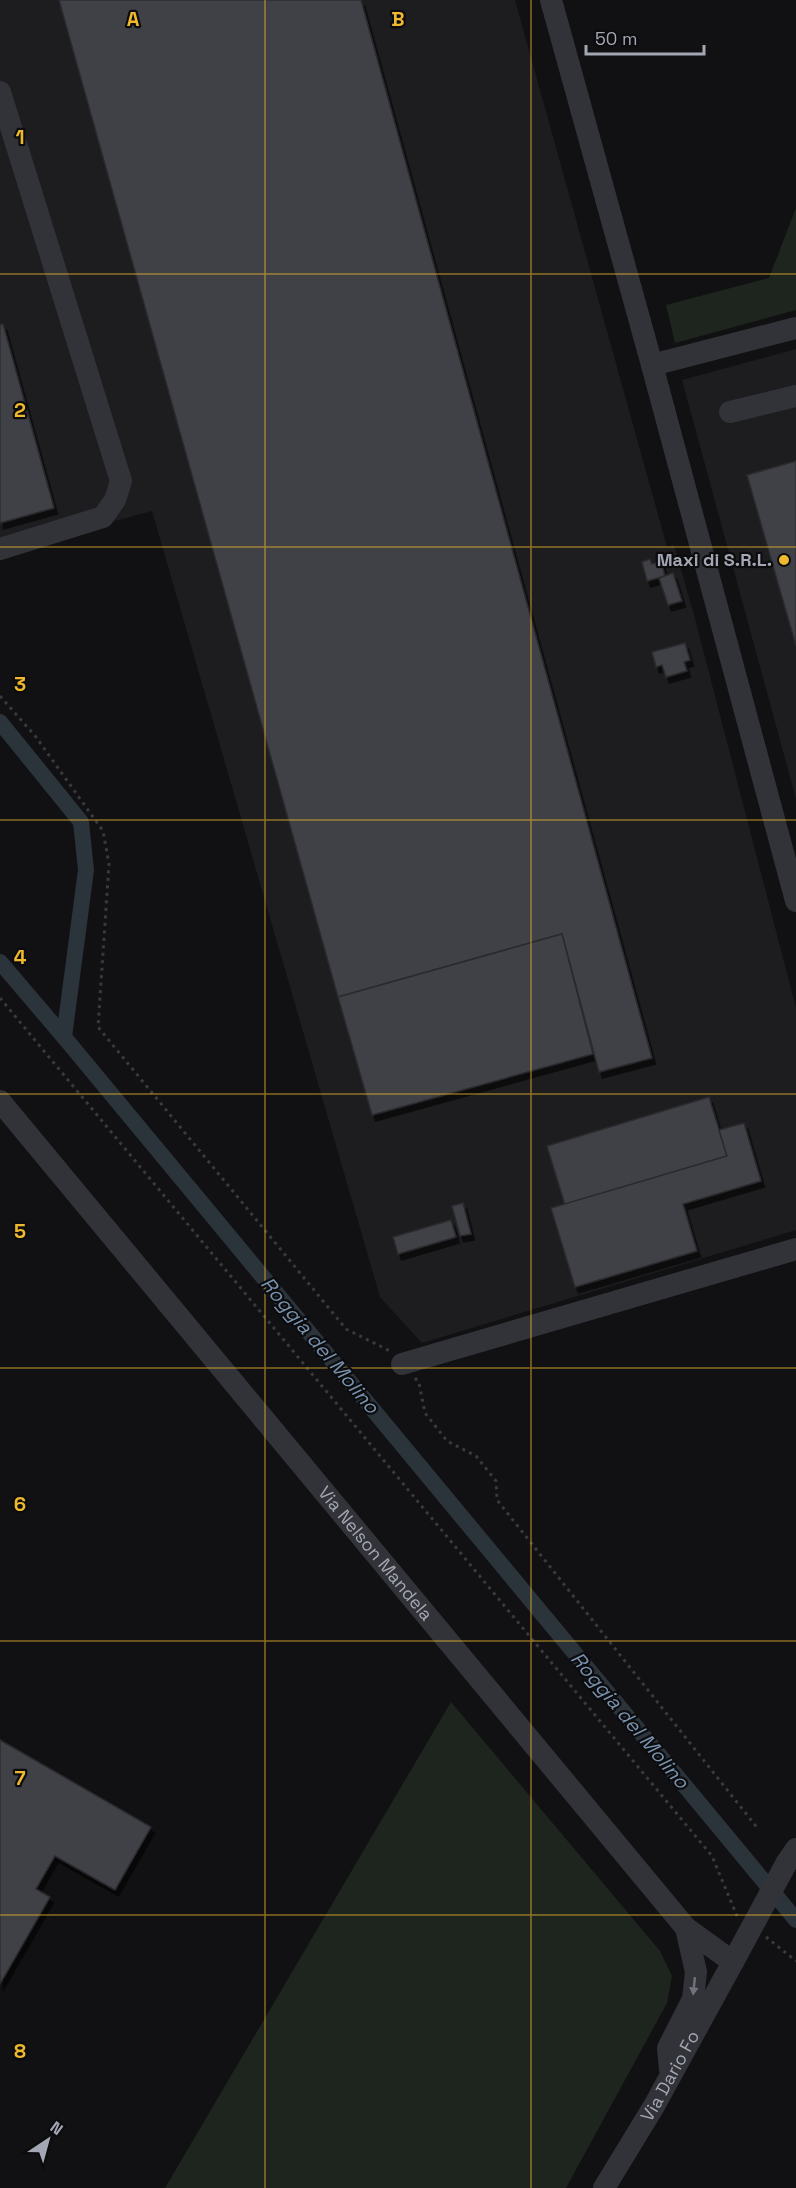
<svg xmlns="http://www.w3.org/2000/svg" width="796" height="2188" viewBox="0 0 796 2188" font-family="'Space Grotesk',sans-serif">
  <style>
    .built { fill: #1d1d20 }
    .green { fill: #1e251f }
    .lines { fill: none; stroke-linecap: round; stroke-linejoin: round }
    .canal { stroke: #2b333b; stroke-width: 16 }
    .building { fill: #404146; stroke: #2b2b2f; stroke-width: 1.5; filter: url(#shadow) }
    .path { stroke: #383a3f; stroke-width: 3; stroke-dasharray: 3 4.5; stroke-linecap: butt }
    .minor { stroke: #323338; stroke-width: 22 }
    .oneway { fill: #70737c }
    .grid { fill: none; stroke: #efb82d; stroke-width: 1.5; stroke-opacity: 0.55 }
    .poi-dot { fill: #efb82d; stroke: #0c0c0e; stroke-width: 2 }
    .labels { text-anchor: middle; stroke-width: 4.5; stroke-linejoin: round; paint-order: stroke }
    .poi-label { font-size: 18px; font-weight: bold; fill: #a3a7b3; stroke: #0c0c0e; text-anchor: end }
    .street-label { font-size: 18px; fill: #a3a7b3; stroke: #0c0c0e }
    .water-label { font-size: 20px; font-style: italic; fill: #7993af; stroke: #0c0c0e }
    .grid-label { font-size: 20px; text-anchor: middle; font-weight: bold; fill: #efb82d; stroke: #0c0c0e; stroke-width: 4.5; stroke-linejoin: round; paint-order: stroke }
  </style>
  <defs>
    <filter id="shadow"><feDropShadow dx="3.5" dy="6" stdDeviation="0" flood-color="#0009"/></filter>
  </defs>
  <rect width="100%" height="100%" fill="#111113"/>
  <g class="built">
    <path d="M 0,0 L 515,0 L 667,547 L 674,545 L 694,615 L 796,1008 L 796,1230 L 422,1343 L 380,1297 L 152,511 L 0,552 Z"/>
    <path d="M 796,349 L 796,799 L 682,380 Z"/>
  </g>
  <g class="green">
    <path d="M 796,208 L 796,310 L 675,343 L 666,305 L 769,278 Z"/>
    <path d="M 451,1702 L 660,1951 L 672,1976 L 667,2003 L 566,2188 L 165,2188 Z"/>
  </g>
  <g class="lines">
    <g class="canal">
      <path d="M 0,722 L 81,822 L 86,870 L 64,1037 L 796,1920"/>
      <path d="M 0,962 L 64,1037"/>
    </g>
  </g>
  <g class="building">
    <path d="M 59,0 L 361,0 L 652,1058 L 599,1072 L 562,934 L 338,997 Z"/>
    <path d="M 3,324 L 54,508 L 0,523 L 0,325 Z"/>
    <path d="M 796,461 L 796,646 L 747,475 Z"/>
    <path d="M 650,559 L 652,564 L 661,561 L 665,576 L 647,581 L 642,562 Z"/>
    <path d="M 673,573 L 682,601 L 668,605 L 659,578 Z"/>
    <path d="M 685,643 L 690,660 L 684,662 L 687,671 L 666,677 L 662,665 L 656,667 L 652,652 Z"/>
    <path d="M 562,934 L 593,1054 L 372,1115 L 338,997 Z"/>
    <path d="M 709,1097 L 727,1156 L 565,1205 L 547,1146 Z"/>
    <path d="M 744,1123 L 761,1181 L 683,1204 L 697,1251 L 575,1287 L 551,1208 L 727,1156 L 719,1130 Z"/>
    <path d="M 463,1203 L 471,1234 L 460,1236 L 452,1206 Z"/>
    <path d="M 451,1220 L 456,1237 L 398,1254 L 393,1237 Z"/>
    <path d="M 0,1740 L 151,1827 L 115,1890 L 55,1856 L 36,1889 L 50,1897 L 0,1984 Z"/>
  </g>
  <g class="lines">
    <g class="path">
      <path d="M 0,696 L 36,737 L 103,831 L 109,864 L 98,1027 L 346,1329 L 390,1351"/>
      <path d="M 0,998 L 712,1856 L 737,1916"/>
      <path d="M 415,1378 L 419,1383 L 425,1413 L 447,1441 L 476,1456 L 496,1481 L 497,1500 L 759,1830"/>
      <path d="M 766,1937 L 796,1961"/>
    </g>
    <g class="minor">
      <path d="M 551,0 L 652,365 L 796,901"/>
      <path d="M 0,92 L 121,481 L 115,500 L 103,517 L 0,549"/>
      <path d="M 652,365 L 796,328"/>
      <path d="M 730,412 L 796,396"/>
      <path id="s1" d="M 0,1101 L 686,1928 L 733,1962 L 787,1862 L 796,1849"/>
      <path d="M 402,1364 L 796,1249"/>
      <path d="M 670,2069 L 668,2048 L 693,1999 L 696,1972 L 686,1928"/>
      <path id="s2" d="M 604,2188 L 654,2106 L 733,1962"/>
    </g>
  </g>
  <defs><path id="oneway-solid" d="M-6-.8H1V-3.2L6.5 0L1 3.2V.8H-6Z" transform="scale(1.5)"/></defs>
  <use class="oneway" href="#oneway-solid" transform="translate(694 1986) rotate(96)"/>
  <path class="grid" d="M 265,0 L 265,2188M 531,0 L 531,2188M 0,274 L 796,274M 0,547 L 796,547M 0,820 L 796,820M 0,1094 L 796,1094M 0,1368 L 796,1368M 0,1641 L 796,1641M 0,1915 L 796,1915"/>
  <circle class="poi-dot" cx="784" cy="560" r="6"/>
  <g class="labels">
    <g class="poi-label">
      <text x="772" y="566">Maxi di S.R.L.</text>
    </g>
    <g class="street-label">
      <text dy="6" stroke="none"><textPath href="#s1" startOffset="588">Via Nelson Mandela</textPath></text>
      <text dy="6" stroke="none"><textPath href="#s2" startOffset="130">Via Dario Fo</textPath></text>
    </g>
    <g class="water-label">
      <text transform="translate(320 1345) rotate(50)" y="7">Roggia del Molino</text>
      <text transform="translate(630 1720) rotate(50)" y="7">Roggia del Molino</text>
    </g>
  </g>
  <g class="grid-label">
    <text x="133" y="26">A</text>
    <text x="398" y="26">B</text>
    <text x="20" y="144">1</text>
    <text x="20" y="417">2</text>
    <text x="20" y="691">3</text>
    <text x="20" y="964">4</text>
    <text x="20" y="1238">5</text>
    <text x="20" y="1511">6</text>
    <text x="20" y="1785">7</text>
    <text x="20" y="2058">8</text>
  </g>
  <g transform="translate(48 2140) rotate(36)" stroke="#0c0c0e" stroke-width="4.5" paint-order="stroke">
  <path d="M0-4.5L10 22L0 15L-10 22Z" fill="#a3a7b3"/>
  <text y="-9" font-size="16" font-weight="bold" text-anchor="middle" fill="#a3a7b3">N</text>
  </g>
  <path d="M586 45v9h118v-9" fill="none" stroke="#a3a7b3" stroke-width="3"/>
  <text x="595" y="45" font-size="18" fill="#a3a7b3" stroke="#0c0c0e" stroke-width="4.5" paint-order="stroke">50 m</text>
</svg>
